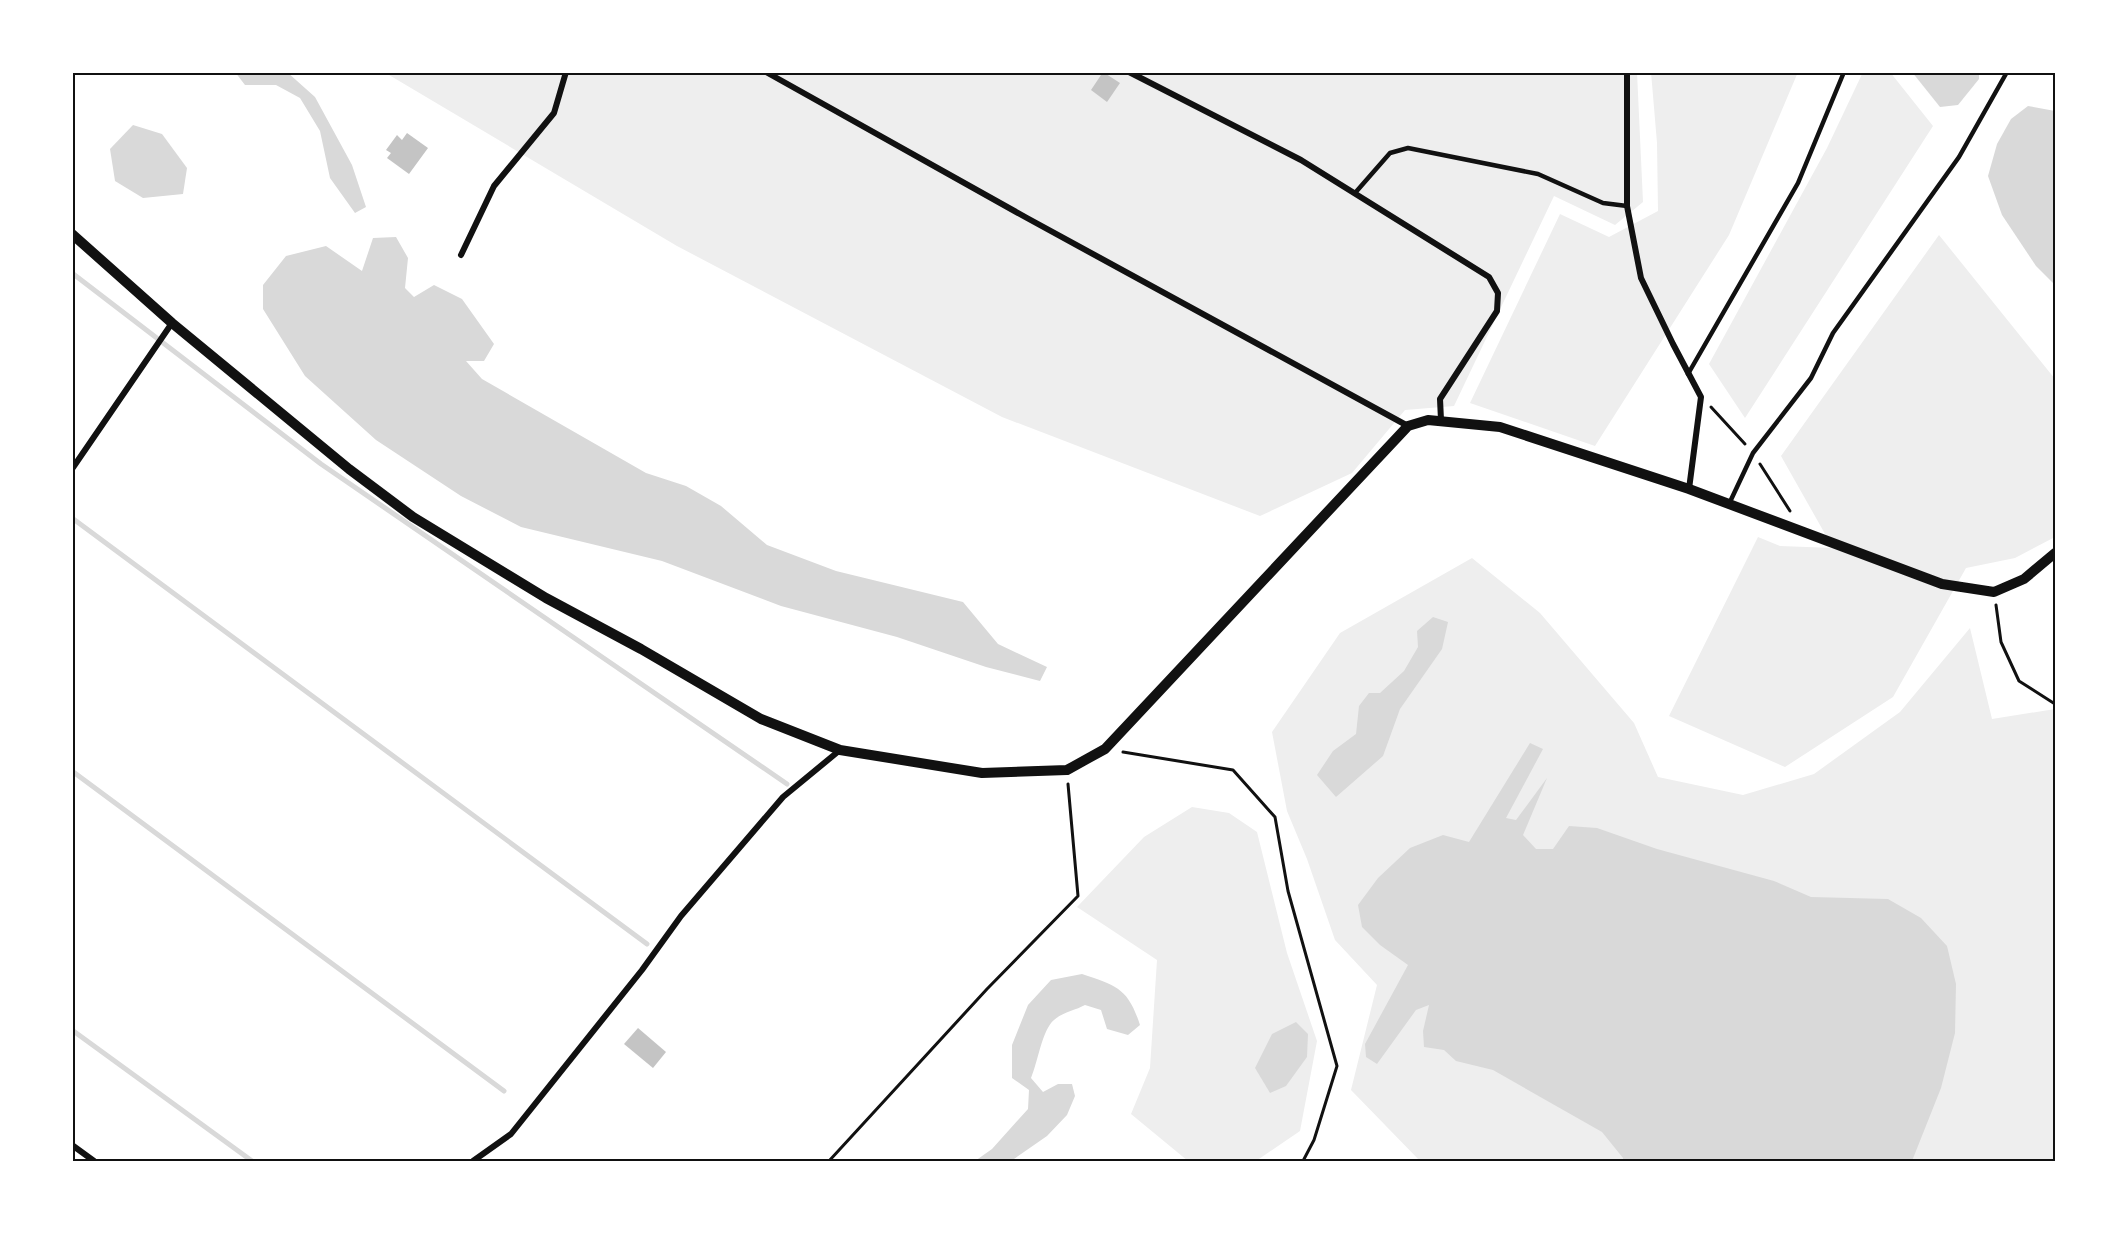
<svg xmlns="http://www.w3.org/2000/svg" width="2127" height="1233" viewBox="0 0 2127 1233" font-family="Lora,serif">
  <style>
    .green { fill: #eee }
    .water { fill: #d9d9d9 }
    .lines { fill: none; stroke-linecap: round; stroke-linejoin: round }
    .stream { stroke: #d9d9d9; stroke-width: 5 }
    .building { fill: #c4c4c4 }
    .path { stroke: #111; stroke-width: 3 }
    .service { stroke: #111; stroke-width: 4.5 }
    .minor { stroke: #111; stroke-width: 6 }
    .tertiary { stroke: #111; stroke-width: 10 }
    .neatline { fill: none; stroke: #111; stroke-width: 2 }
  </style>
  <rect width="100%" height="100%" fill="#fff"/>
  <g class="green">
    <path d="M 384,72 L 1637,72 L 1643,202 L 1615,225 L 1554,196 L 1454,406 L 1405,410 L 1352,473 L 1260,516 L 1002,417 L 677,246 Z"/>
    <path d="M 1651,72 L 1798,72 L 1729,235 L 1595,446 L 1470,403 L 1560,214 L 1609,237 L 1658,211 L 1657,143 Z"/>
    <path d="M 1863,72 L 1890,72 L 1933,126 L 1745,418 L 1709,364 L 1827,148 Z"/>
    <path d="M 1939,235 L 2055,379 L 2055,537 L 2015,558 L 1966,568 L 1893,697 L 1785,767 L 1669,716 L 1758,537 L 1780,546 L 1833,548 L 1781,456 Z"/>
    <path d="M 1472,558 L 1540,613 L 1634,723 L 1658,777 L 1743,795 L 1814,774 L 1900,712 L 1970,628 L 1992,719 L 2055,709 L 2055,1161 L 1420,1161 L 1351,1090 L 1377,985 L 1335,940 L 1307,859 L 1287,811 L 1272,732 L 1340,633 Z"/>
    <path d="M 1192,807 L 1229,813 L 1257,832 L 1287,953 L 1317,1041 L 1300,1131 L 1256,1161 L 1188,1161 L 1131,1114 L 1150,1068 L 1157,960 L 1077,907 L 1144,837 Z"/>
  </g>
  <g class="water">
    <path d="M 235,72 L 287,72 L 315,97 L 352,165 L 366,207 L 355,213 L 330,178 L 320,131 L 300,98 L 276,85 L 245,85 Z"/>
    <path d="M 1912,72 L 1979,72 L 1979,79 L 1958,105 L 1940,107 Z"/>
    <path d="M 2028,106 L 2055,111 L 2055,285 L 2036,266 L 2002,215 L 1988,176 L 1997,144 L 2011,119 Z"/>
    <path d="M 133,125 L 162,134 L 187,168 L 183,194 L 143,198 L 115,181 L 110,149 Z"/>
    <path d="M 396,237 L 408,258 L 405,288 L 414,297 L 434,285 L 462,299 L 494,344 L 484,361 L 466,361 L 482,379 L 646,473 L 686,486 L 721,506 L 767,545 L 836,571 L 963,602 L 998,644 L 1047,667 L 1040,681 L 986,667 L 897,637 L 781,606 L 662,561 L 521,527 L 461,496 L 376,440 L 305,376 L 263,309 L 263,285 L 286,256 L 326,246 L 362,271 L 373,238 Z"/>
    <path d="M 1433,617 L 1448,622 L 1442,649 L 1400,709 L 1383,756 L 1336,797 L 1317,775 L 1333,751 L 1356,734 L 1359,706 L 1369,693 L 1380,693 L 1404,671 L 1418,647 L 1417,631 Z"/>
    <path d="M 1530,743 L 1543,749 L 1506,818 L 1516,820 L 1547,778 L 1523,835 L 1536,849 L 1553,849 L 1569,826 L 1597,828 L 1657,849 L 1774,881 L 1811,897 L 1888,899 L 1921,918 L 1947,946 L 1956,984 L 1955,1033 L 1941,1088 L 1912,1161 L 1623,1161 L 1623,1158 L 1602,1132 L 1493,1070 L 1456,1061 L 1444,1050 L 1424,1047 L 1423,1031 L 1429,1005 L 1416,1010 L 1377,1064 L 1366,1057 L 1365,1044 L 1408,965 L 1380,945 L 1362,927 L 1358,905 L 1378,878 L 1410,848 L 1443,835 L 1469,842 Z"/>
    <path d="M 1082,974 C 1117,986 1128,988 1140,1025 L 1128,1035 L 1107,1029 L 1101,1010 L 1085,1005 C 1076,1010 1061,1013 1054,1020 C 1042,1030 1038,1062 1031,1078 L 1043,1092 L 1058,1084 L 1072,1084 L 1075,1096 L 1067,1115 L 1047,1136 L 1011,1161 L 975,1161 L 992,1149 L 1028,1109 L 1029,1090 L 1012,1078 L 1012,1045 L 1028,1005 L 1051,980 Z"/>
    <path d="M 1296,1022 L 1308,1034 L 1307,1057 L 1286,1086 L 1270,1093 L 1255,1068 L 1272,1034 Z"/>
  </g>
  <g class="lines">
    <g class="stream">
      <path d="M 72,273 L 321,464 L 787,784"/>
      <path d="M 72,518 L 647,944"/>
      <path d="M 72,771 L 504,1091"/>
      <path d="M 72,1030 L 252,1161"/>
    </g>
  </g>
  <g class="building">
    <path d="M 1103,72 L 1120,83 L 1107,102 L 1091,90 Z"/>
    <path d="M 407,133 L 428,148 L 409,174 L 387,158 L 391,153 L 386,150 L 397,135 L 402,140 Z"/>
    <path d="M 638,1028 L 666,1052 L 653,1068 L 624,1044 Z"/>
  </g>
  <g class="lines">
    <g class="path">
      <path d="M 1711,407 L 1745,444"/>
      <path d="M 1760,464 L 1790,511"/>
      <path d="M 1996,605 L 2001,642 L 2019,681 L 2055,704"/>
      <path d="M 1123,752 L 1233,770 L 1275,817 L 1288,891 L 1337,1066 L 1314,1140 L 1303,1161"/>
      <path d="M 829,1161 L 987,989 L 1078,896 L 1068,784"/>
    </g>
    <g class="service">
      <path d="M 1355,193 L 1390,153 L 1408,148 L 1538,174 L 1603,203 L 1627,206"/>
      <path d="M 1688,374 L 1798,183 L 1844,72"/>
      <path d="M 1729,504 L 1753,453 L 1811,378 L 1833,333 L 1959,157 L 2007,72"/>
    </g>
    <g class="minor">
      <path d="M 766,72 L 1027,218 L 1408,426"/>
      <path d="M 1129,72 L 1301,160 L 1489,277 L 1498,293 L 1497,311 L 1440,399 L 1441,420"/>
      <path d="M 1627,72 L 1627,206 L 1641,278 L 1673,344 L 1701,397 L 1689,489"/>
      <path d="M 461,255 L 494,186 L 554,113 L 566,72"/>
      <path d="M 72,469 L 172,323"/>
      <path d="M 72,1145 L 94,1161"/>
      <path d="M 473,1161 L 511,1134 L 642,970 L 681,916 L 783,797 L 840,750"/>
    </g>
    <path class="tertiary" d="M 72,234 L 172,323 L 349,469 L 413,517 L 546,598 L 641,649 L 761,719 L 840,750 L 982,773 L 1067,770 L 1105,749 L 1408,426 L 1428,420 L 1500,427 L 1689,489 L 1942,584 L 1994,592 L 2024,579 L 2055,553"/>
  </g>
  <rect width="2127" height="1233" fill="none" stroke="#ffffff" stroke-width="147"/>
  <rect x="74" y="74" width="1980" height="1086" class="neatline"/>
</svg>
